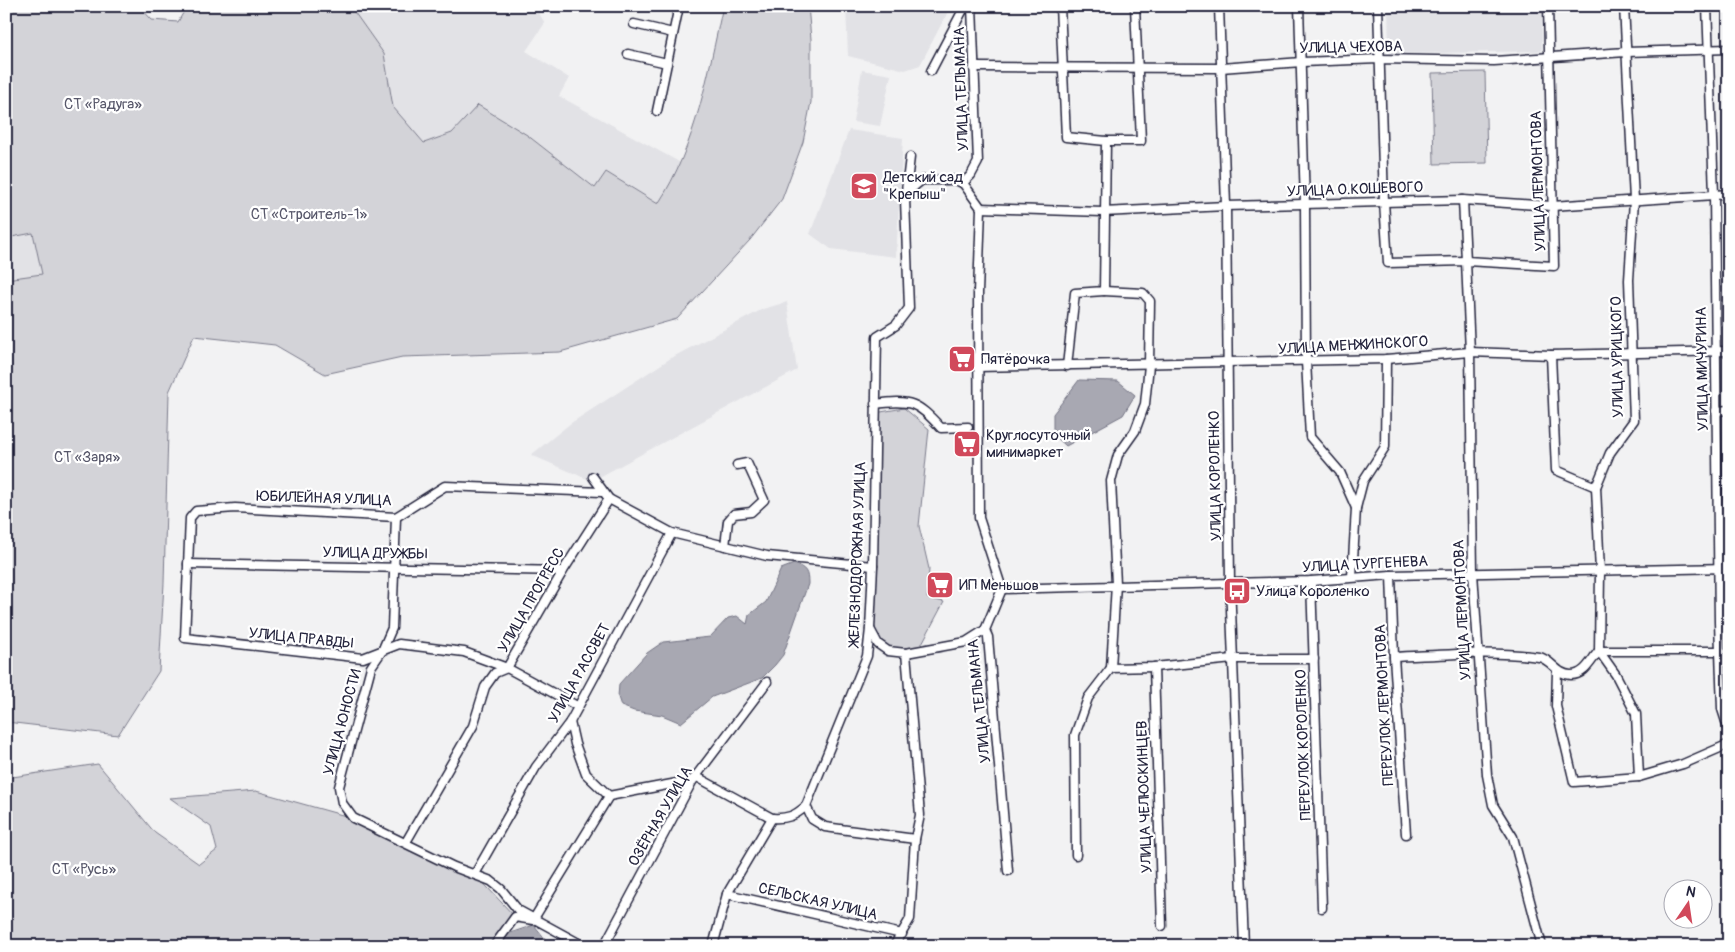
<svg xmlns="http://www.w3.org/2000/svg" width="1735" height="952" viewBox="0 0 1735 952" font-family="Pangolin,sans-serif">
  <style>
    .built { fill: #e2e2e6 }
    .green { fill: #d3d3d8; stroke: #7a7a8a }
    .water { fill: #a8a8b2; stroke: #727282 }
    .lines { fill: none; stroke-linecap: round; stroke-linejoin: round }
    .minor-casing { stroke: #22223b; stroke-width: 11 }
    .minor { stroke: #fff; stroke-width: 8 }
    .labels { text-anchor: middle; stroke-width: 4.5; stroke-linejoin: round; paint-order: stroke }
    .street-label { font-size: 15px; fill: #22223b; stroke: #fff }
    .park-label { font-size: 15px; fill: #57576a; stroke: #fff }
    .poi-label { font-size: 15px; fill: #22223b; stroke: #fff; text-anchor: start }
  </style>
  <rect width="100%" height="100%" fill="#f2f2f3"/>
  <filter id="ink" filterUnits="userSpaceOnUse"><feTurbulence type="fractalNoise" baseFrequency=".02" numOctaves="2"/><feDisplacementMap in="SourceGraphic" scale="10" xChannelSelector="R" yChannelSelector="G"/><feConvolveMatrix kernelMatrix="1 2 1 2 8 2 1 2 1" color-interpolation-filters="sRGB"/></filter>
  <g filter="url(#ink)">
    <g class="built">
      <path d="M 350,6 L 534,6 L 545,23 L 526,51 L 569,78 L 559,96 L 681,163 L 658,204 L 606,172 L 595,188 L 527,135 L 451,133 L 424,143 L 393,107 L 384,54 Z"/>
      <path d="M 846,6 L 951,6 L 920,65 L 905,70 L 848,56 Z"/>
      <path d="M 1388,6 L 1542,6 L 1542,51 L 1389,54 Z"/>
      <path d="M 862,70 L 891,75 L 880,126 L 853,122 Z"/>
      <path d="M 849,130 L 903,138 L 896,257 L 831,249 L 810,234 Z"/>
      <path d="M 33,233 L 42,275 L 6,279 L 6,238 Z"/>
      <path d="M 787,302 L 797,370 L 592,481 L 531,455 L 571,423 L 671,358 L 763,309 Z"/>
    </g>
    <g class="green">
      <path d="M 6,6 L 139,6 L 152,20 L 178,22 L 187,6 L 350,6 L 384,54 L 393,107 L 424,143 L 452,133 L 478,105 L 527,135 L 595,188 L 606,172 L 658,204 C 696,146 708,73 723,6 L 808,6 L 811,39 L 811,102 L 803,142 L 782,199 L 750,240 L 677,319 L 560,352 L 402,357 L 325,374 L 275,345 L 194,336 L 169,392 L 164,583 L 159,671 L 118,735 L 6,722 L 6,279 L 42,274 L 33,233 L 6,238 Z"/>
      <path d="M 1485,72 L 1487,163 L 1434,164 L 1432,73 Z"/>
      <path d="M 904,408 L 929,429 L 919,526 L 929,569 L 927,598 L 944,602 L 919,649 L 885,648 L 870,629 L 875,413 Z"/>
      <path d="M 98,764 L 155,833 L 199,864 L 217,850 L 211,827 L 170,798 L 256,791 L 353,818 L 475,874 L 515,917 L 494,946 L 6,946 L 6,778 Z"/>
    </g>
    <g class="water">
      <path d="M 1079,380 L 1118,381 L 1135,395 L 1123,415 L 1066,446 L 1053,434 L 1053,414 Z"/>
      <path d="M 794,564 C 806,568 808,572 808,584 L 783,655 L 775,665 L 762,678 L 712,697 L 681,723 L 662,715 L 634,711 L 621,706 L 618,697 L 619,684 L 647,653 L 663,642 L 710,637 L 728,618 L 737,616 L 747,624 L 749,615 L 766,602 L 781,569 Z"/>
      <path d="M 534,925 L 551,946 L 502,946 L 507,934 Z"/>
    </g>
    <g class="lines">
      <g class="minor-casing">
        <g id="minor">
          <path d="M 1060,6 L 1066,137 L 1106,141 L 1104,291 L 1075,293 L 1067,366"/>
          <path d="M 1219,6 L 1226,206 L 1230,583 L 1244,946"/>
          <path d="M 1299,6 L 1305,205 L 1306,361 L 1310,437 L 1340,472 L 1356,508 L 1352,577"/>
          <path d="M 1378,6 L 1384,202 L 1388,263 L 1466,261 L 1470,352 L 1473,573 L 1487,775 L 1493,805 L 1513,837 L 1542,946"/>
          <path d="M 1624,6 L 1634,200 L 1629,280 L 1634,420 L 1610,453 L 1596,487 L 1600,572 L 1599,651 L 1616,675 L 1636,714 L 1639,777"/>
          <path d="M 1707,6 L 1714,194 L 1719,622 L 1722,709 L 1729,731"/>
          <path d="M 634,24 L 673,33"/>
          <path d="M 628,54 L 667,63"/>
          <path d="M 974,67 L 1221,68 L 1302,62 L 1379,59 L 1494,61 L 1626,52 L 1729,49"/>
          <path d="M 931,71 L 965,6"/>
          <path d="M 657,111 L 679,6"/>
          <path d="M 1106,141 L 1141,141 L 1135,6"/>
          <path d="M 963,183 L 981,208 L 978,293 L 979,518 L 1002,589 L 985,630 L 988,637 L 1008,871"/>
          <path d="M 963,183 L 971,175 L 978,162 L 972,6"/>
          <path d="M 906,193 L 922,180 L 954,180 L 963,183"/>
          <path d="M 1463,200 L 1466,261 L 1554,266 L 1548,6"/>
          <path d="M 981,208 L 1103,212 L 1226,206 L 1463,200 L 1552,206 L 1729,194"/>
          <path d="M 1104,291 L 1143,293 L 1150,301 L 1149,365 L 1145,404 L 1135,431 L 1118,455 L 1111,481 L 1116,584 L 1111,668"/>
          <path d="M 1551,355 L 1556,470 L 1596,487"/>
          <path d="M 977,367 L 1386,359 L 1470,352 L 1551,355 L 1729,351"/>
          <path d="M 875,404 C 911,399 917,402 941,428 L 968,427"/>
          <path d="M 1716,411 L 1729,410"/>
          <path d="M 593,477 L 609,499 L 672,533 L 767,556 L 873,566"/>
          <path d="M 1356,508 L 1363,481 L 1385,447 L 1386,359"/>
          <path d="M 396,517 L 392,628 L 382,651 L 371,667 L 339,787 L 342,803 L 353,818 L 454,867 L 491,881 L 501,889 L 518,910 L 584,946"/>
          <path d="M 725,546 L 728,521 L 734,514 L 751,512 L 764,500 L 747,463 L 737,465"/>
          <path d="M 188,564 L 563,571"/>
          <path d="M 1391,575 L 1394,657 L 1406,834"/>
          <path d="M 1311,581 L 1322,908"/>
          <path d="M 1002,589 L 1311,581 L 1391,575 L 1729,568"/>
          <path d="M 870,629 L 878,644 L 888,651 L 906,653 L 966,642 L 985,630"/>
          <path d="M 1394,657 C 1442,655 1492,650 1539,657 C 1551,659 1557,675 1571,675 C 1585,675 1591,660 1599,651 L 1721,651"/>
          <path d="M 1154,667 L 1162,926"/>
          <path d="M 1111,668 L 1154,667 L 1233,659 L 1314,659"/>
          <path d="M 1557,671 L 1556,706 L 1574,782 L 1639,777 L 1683,764 L 1729,744"/>
          <path d="M 577,706 L 507,668 L 464,652 L 399,644 L 363,658 L 185,638 L 190,518 L 196,511 L 235,508 L 396,517 L 445,486 L 602,492"/>
          <path d="M 570,722 L 575,744 L 586,774 L 609,796 L 693,780"/>
          <path d="M 697,777 L 772,818"/>
          <path d="M 806,806 L 812,819 L 825,827 L 915,839"/>
          <path d="M 406,842 L 473,726 L 485,687 L 495,673 L 507,668 L 563,571 L 609,499"/>
          <path d="M 1076,855 L 1075,735 L 1088,698 L 1111,668"/>
          <path d="M 475,874 L 536,767 L 570,722 L 672,533"/>
          <path d="M 727,894 L 902,934"/>
          <path d="M 494,946 L 515,917 L 533,920 L 609,796"/>
          <path d="M 604,946 L 693,780 L 767,682"/>
          <path d="M 713,946 L 727,894 L 772,818 C 787,819 795,816 806,806 L 867,656 L 870,629 L 873,566 L 877,337 L 896,325 L 909,308 L 905,199 L 910,157"/>
          <path d="M 894,946 L 910,919 L 915,839 L 920,815 L 906,653"/>
        </g>
      </g>
      <use href="#minor" class="minor"/>
    </g>
  </g>
  <defs>
    <g id="school-square" transform="scale(1.4375)"><rect x="-9" y="-9" width="18" height="18" rx="4" fill="#d1495b" stroke="#fff"/><path d="M0-5L7-2L0 1L-7-2ZM-4 1L0 2.5L4 1V4Q0 6-4 4Z" fill="#fff"/></g>
    <g id="supermarket-square" transform="scale(1.4375)"><rect x="-9" y="-9" width="18" height="18" rx="4" fill="#d1495b" stroke="#fff"/><path d="M-6-5.5h2.5l.6 2H6L4.5 2H-2.5L-4.4-4H-6ZM-1.5 3.2a1.3 1.3 0 1 0 .1 0ZM3 3.2a1.3 1.3 0 1 0 .1 0Z" fill="#fff"/></g>
    <g id="bus-square" transform="scale(1.4375)"><rect x="-9" y="-9" width="18" height="18" rx="4" fill="#d1495b" stroke="#fff"/><path d="M-5-6H5V4H4V6H2V4H-2V6H-4V4H-5ZM-3.5-4V0h7V-4ZM-3.5 1.2v1.5H-2V1.2ZM2 1.2v1.5H3.5V1.2Z" fill="#fff"/></g>
  </defs>
  <g fill-rule="evenodd">
    <use href="#school-square" x="864" y="186"/>
    <use href="#supermarket-square" x="962" y="359"/>
    <use href="#supermarket-square" x="967" y="444"/>
    <use href="#supermarket-square" x="940" y="585"/>
    <use href="#bus-square" x="1237" y="591"/>
  </g>
  <g class="labels">
    <g class="street-label">
      <text transform="translate(1351 47) rotate(-1)" y="5">УЛИЦА ЧЕХОВА</text>
      <text transform="translate(961 89) rotate(-92)" y="5">УЛИЦА ТЕЛЬМАНА</text>
      <text transform="translate(1538 181) rotate(-92)" y="5">УЛИЦА ЛЕРМОНТОВА</text>
      <text transform="translate(1355 189) rotate(-2)" y="5">УЛИЦА О.КОШЕВОГО</text>
      <text transform="translate(1353 345) rotate(-3)" y="5">УЛИЦА МЕНЖИНСКОГО</text>
      <text transform="translate(1617 357) rotate(-91)" y="5">УЛИЦА УРИЦКОГО</text>
      <text transform="translate(1702 369) rotate(-91)" y="5">УЛИЦА МИЧУРИНА</text>
      <text transform="translate(1215 476) rotate(-91)" y="5">УЛИЦА КОРОЛЕНКО</text>
      <text transform="translate(324 498) rotate(2)" y="5">ЮБИЛЕЙНАЯ УЛИЦА</text>
      <text transform="translate(375 553) rotate(1)" y="5">УЛИЦА ДРУЖБЫ</text>
      <text transform="translate(857 554) rotate(-88)" y="5">ЖЕЛЕЗНОДОРОЖНАЯ УЛИЦА</text>
      <text transform="translate(1365 564) rotate(-3)" y="5">УЛИЦА ТУРГЕНЕВА</text>
      <text transform="translate(531 600) rotate(-60)" y="5">УЛИЦА ПРОГРЕСС</text>
      <text transform="translate(1462 610) rotate(-93)" y="5">УЛИЦА ЛЕРМОНТОВА</text>
      <text transform="translate(301 638) rotate(6)" y="5">УЛИЦА ПРАВДЫ</text>
      <text transform="translate(579 673) rotate(-61)" y="5">УЛИЦА РАССВЕТ</text>
      <text transform="translate(979 701) rotate(-96)" y="5">УЛИЦА ТЕЛЬМАНА</text>
      <text transform="translate(1384 705) rotate(-93)" y="5">ПЕРЕУЛОК ЛЕРМОНТОВА</text>
      <text transform="translate(342 722) rotate(-75)" y="5">УЛИЦА ЮНОСТИ</text>
      <text transform="translate(1303 745) rotate(-92)" y="5">ПЕРЕУЛОК КОРОЛЕНКО</text>
      <text transform="translate(1144 797) rotate(-92)" y="5">УЛИЦА ЧЕЛЮСКИНЦЕВ</text>
      <text transform="translate(660 816) rotate(-60)" y="5">ОЗЁРНАЯ УЛИЦА</text>
      <text transform="translate(818 901) rotate(13)" y="5">СЕЛЬСКАЯ УЛИЦА</text>
    </g>
    <g class="park-label">
      <text x="103" y="109">СТ «Радуга»</text>
      <text x="309" y="219">СТ «Строитель-1»</text>
      <text x="87" y="462">СТ «Заря»</text>
      <text x="84" y="874">СТ «Русь»</text>
    </g>
    <g class="poi-label">
      <text x="883" y="182">Детский сад<tspan x="883" dy="17">"Крепыш"</tspan></text>
      <text x="981" y="364">Пятёрочка</text>
      <text x="986" y="440">Круглосуточный<tspan x="986" dy="17">минимаркет</tspan></text>
      <text x="959" y="590">ИП Меньшов</text>
      <text x="1256" y="596">Улица Короленко</text>
    </g>
  </g>
  <rect width="1735" height="952" fill="none" stroke="#fff" stroke-width="25"/>
  <rect x="12" y="12" width="1710" height="927" fill="none" stroke="#22223b" stroke-width="2" filter="url(#ink)"/>
  <g transform="translate(1688 904) rotate(13)"><circle r="24" fill="#ffffff" stroke="#a7a7b1"/>
  <path d="M0-4L9 19L0 12L-9 19Z" fill="#d1495b"/>
  <text y="-8" font-size="14" font-weight="bold" text-anchor="middle" fill="#22223b">N</text>
  </g>
</svg>
